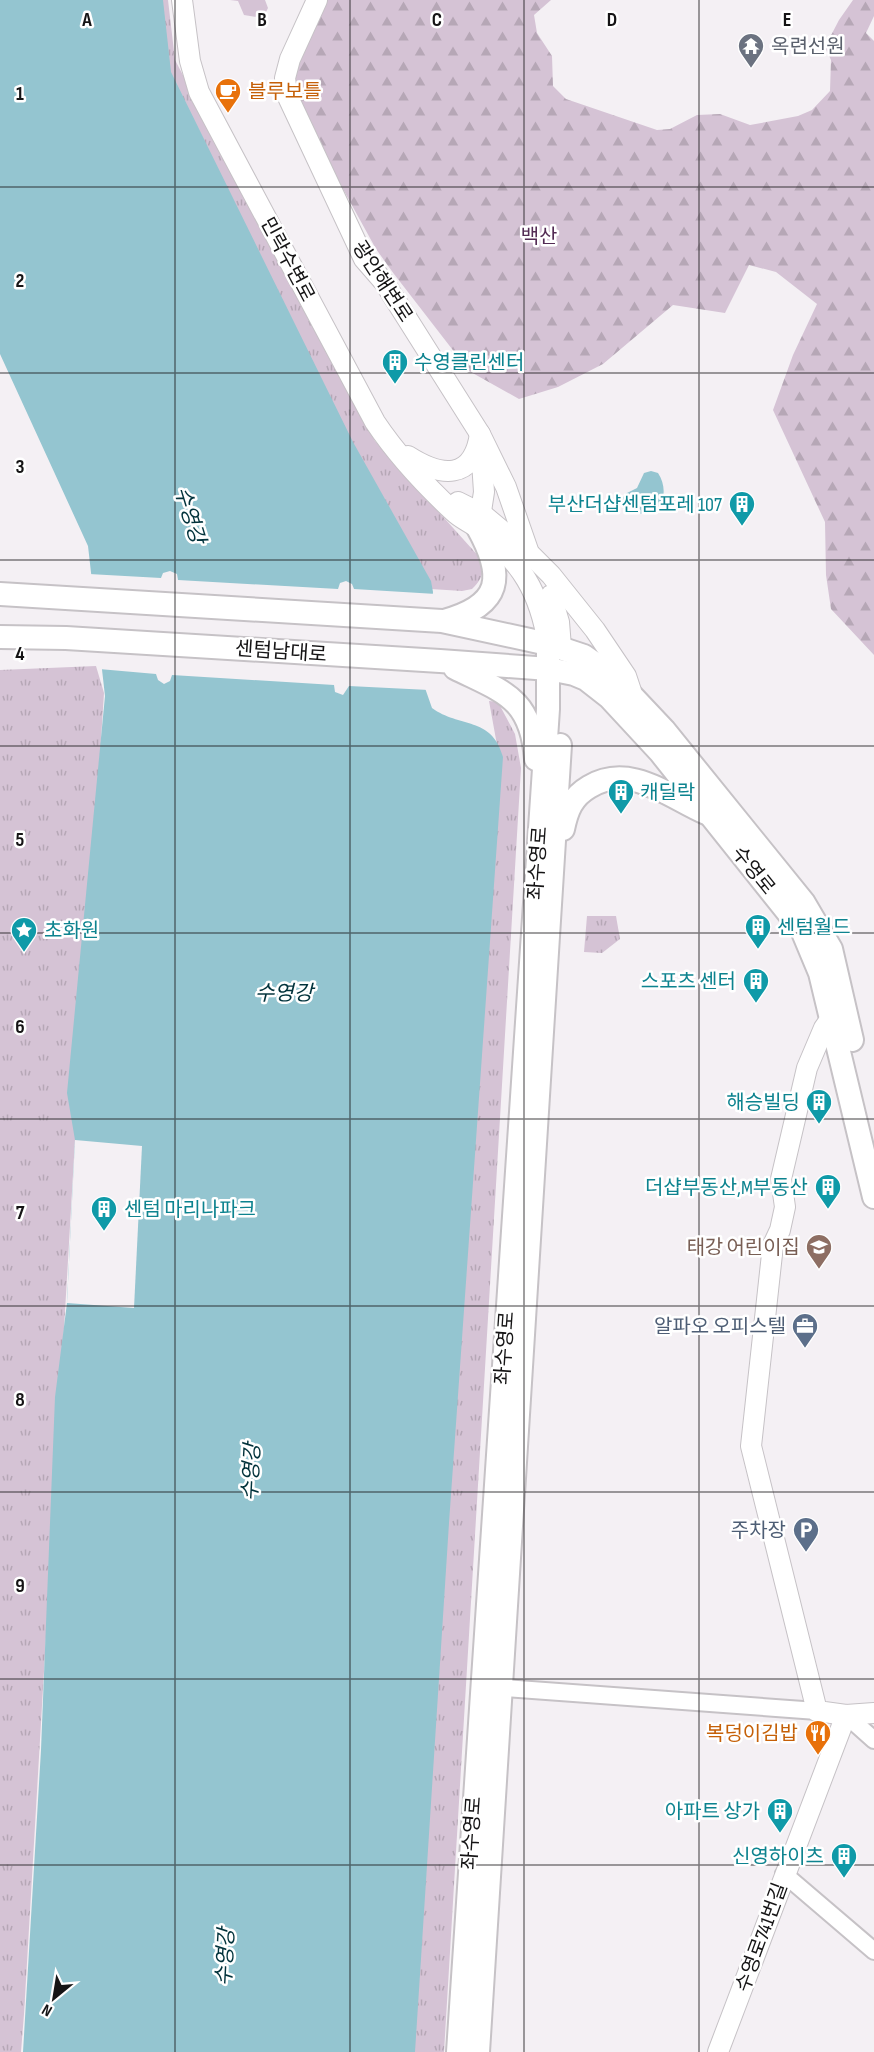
<svg xmlns="http://www.w3.org/2000/svg" width="874" height="2052" viewBox="0 0 874 2052" font-family="'Sofia Sans Condensed','Noto Sans KR',sans-serif">
  <style>
    .forest { fill: url(#forest-firs) }
    .park { fill: url(#park-tufts) }
    .garden { fill: #d5c3d5 }
    .water { fill: #94c5d0 }
    .pier { fill: #f4f0f4 }
    .lines { fill: none; stroke-linecap: round; stroke-linejoin: round }
    .minor-casing { stroke: #c6c2c6; stroke-width: 20 }
    .tertiary-casing { stroke: #c6c2c6; stroke-width: 22 }
    .secondary-casing { stroke: #c6c2c6; stroke-width: 26 }
    .minor { stroke: #fff; stroke-width: 16 }
    .tertiary { stroke: #fff; stroke-width: 20 }
    .secondary { stroke: #fff; stroke-width: 22 }
    .grid { fill: none; stroke: #151415; stroke-width: 1.5; stroke-opacity: 0.55 }
    .labels { text-anchor: middle; stroke-width: 5; stroke-linejoin: round; paint-order: stroke }
    .worship-label { font-size: 20px; fill: #5b616d; stroke: #fff; text-anchor: start }
    .food-label { font-size: 20px; fill: #c56008; stroke: #fff; text-anchor: start }
    .park-label { font-size: 20px; fill: #532b54; stroke: #fff }
    .street-label { font-size: 20px; fill: #151415; stroke: #fff }
    .culture-label { font-size: 20px; fill: #0d838f; stroke: #fff; text-anchor: end }
    .education-label { font-size: 20px; fill: #785e54; stroke: #fff; text-anchor: end }
    .service-label { font-size: 20px; fill: #4e5e75; stroke: #fff; text-anchor: end }
    .water-label { font-size: 21px; font-style: italic; fill: #01323b; stroke: #fff }
    .grid-label { font-size: 20px; text-anchor: middle; font-weight: bold; fill: #151415; stroke: #fff; stroke-width: 5; stroke-linejoin: round; paint-order: stroke }
  </style>
  <defs>
    <pattern id="forest-firs" width="22" height="20" patternUnits="userSpaceOnUse" patternTransform="scale(1.5)"><rect width="22" height="20" fill="#d5c3d5"/><path d="M5 1l3.5 6h-7zM16 11l3.5 6h-7z" fill="#b6a7b6"/></pattern>
    <pattern id="park-tufts" width="24" height="20" patternUnits="userSpaceOnUse" patternTransform="scale(1.5)"><rect width="24" height="20" fill="#d5c3d5"/><path d="M3 7l-1-3M5 7V3M7 7l1-3M15 17l-1-3M17 17v-4M19 17l1-3" fill="none" stroke="#b6a7b6"/></pattern>
  </defs>
  <rect width="100%" height="100%" fill="#f4f0f4"/>
  <path class="forest" d="M 326,0 L 551,0 L 534,15 L 537,33 L 552,56 L 553,86 L 566,99 L 657,130 L 670,129 L 697,115 L 720,114 L 750,125 L 798,116 L 812,110 L 830,91 L 831,60 L 825,47 L 839,20 L 853,0 L 874,0 L 874,16 L 866,33 L 874,41 L 874,655 L 831,609 L 826,575 L 825,522 L 773,410 L 793,355 L 817,304 L 776,272 L 749,265 L 725,313 L 673,305 L 603,364 L 558,387 L 519,399 L 469,371 L 394,274 L 376,249 L 294,100 C 294,82 294,64 302,48 C 311,31 323,18 326,0 Z"/>
  <g class="park">
    <path d="M 145,0 L 168,0 L 175,60 L 375,441 L 481,559 C 485,571 482,580 472,589 L 462,591 L 415,588 L 155,77 Z"/>
    <path d="M 96,666 L 104,693 L 75,1140 L 24,2014 L 21,2052 L 0,2052 L 0,670 Z"/>
    <path d="M 489,701 L 498,702 L 515,734 L 521,768 L 444,2052 L 403,2052 L 499,756 Z"/>
    <path d="M 587,916 L 616,916 L 620,939 L 602,953 L 584,952 Z"/>
  </g>
  <path class="garden" d="M 230,0 L 265,0 L 268,8 L 263,18 L 244,15 L 238,1 Z"/>
  <g class="water">
    <path d="M 0,0 L 163,0 L 171,72 L 353,442 L 431,581 L 433,592 L 425,688 L 432,708 C 459,728 492,716 503,757 L 449,1523 L 415,2052 L 23,2052 L 41,1750 L 55,1397 L 67,1303 L 74,1160 L 75,1140 L 67,1093 L 105,696 L 88,546 L 0,354 Z"/>
    <path d="M 651,471 L 658,473 C 667,487 666,504 650,513 L 630,514 L 623,508 L 621,501 L 625,494 L 637,488 L 644,473 Z"/>
  </g>
  <g class="pier">
    <path d="M 170,571 L 177,574 L 178,580 L 338,589 L 340,583 L 346,581 L 352,584 L 354,589 L 436,594 L 429,690 L 349,686 L 343,695 L 335,692 L 334,685 L 172,675 L 170,681 L 164,684 L 158,680 L 156,674 L 99,669 L 89,574 L 161,578 L 163,573 Z"/>
    <path d="M 75,1140 L 142,1146 L 134,1308 L 67,1303 Z"/>
  </g>
  <g class="lines">
    <g class="minor-casing">
      <g id="minor">
        <path d="M 492,1687 L 817,1711"/>
        <path d="M 846,1715 L 874,1740"/>
        <path d="M 784,1874 L 874,1951"/>
      </g>
    </g>
    <g class="tertiary-casing">
      <g id="tertiary">
        <path d="M 182,0 L 190,61 L 199,92 L 375,422 C 397,455 425,485 454,512 C 461,519 472,523 480,530 C 521,561 540,593 548,644"/>
        <path d="M 317,0 L 290,59 L 285,78 L 287,95 L 364,259 L 384,282 L 480,434 L 506,487 L 529,553 L 551,575 L 595,630 L 626,676 L 631,691"/>
        <path d="M 408,456 C 441,477 473,481 480,434"/>
        <path d="M 458,502 L 482,514 L 529,553"/>
        <path d="M 479,524 L 484,492 L 481,446"/>
        <path d="M 551,595 L 559,622 L 561,647"/>
        <path d="M 837,1010 L 824,1028 L 807,1068 L 781,1179 L 785,1207 L 780,1230 L 773,1245 L 751,1446 L 817,1711 L 846,1715 L 874,1713"/>
        <path d="M 718,2052 L 846,1715"/>
      </g>
    </g>
    <g class="secondary-casing">
      <g id="secondary">
        <path d="M 0,594 L 442,621 L 548,644 L 584,656 L 615,678 L 664,730 L 804,903 L 831,949 L 852,1040"/>
        <path d="M 444,621 C 502,605 505,577 478,528"/>
        <path d="M 0,637 L 66,638 L 440,661 L 549,669 L 574,674 L 586,679 L 609,697 L 660,752 L 802,930 L 820,973 L 874,1197"/>
        <path d="M 455,668 C 503,692 531,697 536,759"/>
        <path d="M 563,829 C 567,810 572,797 589,787 C 630,762 669,797 706,813"/>
        <path d="M 458,2052 L 548,709 L 548,644"/>
        <path d="M 478,2052 L 560,745"/>
      </g>
    </g>
    <use href="#minor" class="minor"/>
    <use href="#tertiary" class="tertiary"/>
    <use href="#secondary" class="secondary"/>
  </g>
  <path class="grid" d="M 175,0 L 175,2052M 350,0 L 350,2052M 524,0 L 524,2052M 699,0 L 699,2052M 0,187 L 874,187M 0,373 L 874,373M 0,560 L 874,560M 0,746 L 874,746M 0,933 L 874,933M 0,1119 L 874,1119M 0,1306 L 874,1306M 0,1492 L 874,1492M 0,1679 L 874,1679M 0,1865 L 874,1865"/>
  <defs>
    <g id="temple-pin" transform="scale(1.35)"><path d="M0 17L-7.5 6A9.5 9.5 0 1 1 7.5 6Z" fill="#6b7280" stroke="#fff"/><path d="M0-6L5-2H3V0L6.5 2.5H4V6H1.5V3h-3V6H-4V2.5H-6.5L-3 0V-2H-5Z" fill="#fff"/></g>
    <g id="cafe-pin" transform="scale(1.35)"><path d="M0 17L-7.5 6A9.5 9.5 0 1 1 7.5 6Z" fill="#e8710a" stroke="#fff"/><path d="M-5.5-4.5H6V0H3Q3 3.5 0 3.5H-2.5Q-5.5 3.5-5.5 0ZM3-3.2v2h1.7v-2ZM-6 4.5H4V6H-6Z" fill="#fff"/></g>
    <g id="building-pin" transform="scale(1.35)"><path d="M0 17L-7.5 6A9.5 9.5 0 1 1 7.5 6Z" fill="#0f9aa8" stroke="#fff"/><path d="M-4-6H4V6H1V3H-1V6H-4ZM-2.5-4.3h1.7v1.8h-1.7ZM.8-4.3h1.7v1.8H.8ZM-2.5-1h1.7V.8h-1.7ZM.8-1h1.7V.8H.8Z" fill="#fff"/></g>
    <g id="sight-pin" transform="scale(1.35)"><path d="M0 17L-7.5 6A9.5 9.5 0 1 1 7.5 6Z" fill="#0f9aa8" stroke="#fff"/><path d="M0-6L1.8-2.2L6-1.7L2.9 1.2L3.7 5.4L0 3.3L-3.7 5.4L-2.9 1.2L-6-1.7L-1.8-2.2Z" fill="#fff"/></g>
    <g id="school-pin" transform="scale(1.35)"><path d="M0 17L-7.5 6A9.5 9.5 0 1 1 7.5 6Z" fill="#8d6e63" stroke="#fff"/><path d="M0-5L7-2L0 1L-7-2ZM-4 1L0 2.5L4 1V4Q0 6-4 4Z" fill="#fff"/></g>
    <g id="office-pin" transform="scale(1.35)"><path d="M0 17L-7.5 6A9.5 9.5 0 1 1 7.5 6Z" fill="#5c6f8a" stroke="#fff"/><path d="M-6-3h4V-5.5h4V-3h4V5H-6ZM-1-4.5V-3h2v-1.5ZM-6 0V1H6V0Z" fill="#fff"/></g>
    <g id="parking-pin" transform="scale(1.35)"><path d="M0 17L-7.5 6A9.5 9.5 0 1 1 7.5 6Z" fill="#5c6f8a" stroke="#fff"/><path d="M-3.5-5.5H1a3.5 3.5 0 0 1 0 7H-1V5.5H-3.5ZM-1-3.4V-.6H.8a1.4 1.4 0 0 0 0-2.8Z" fill="#fff"/></g>
    <g id="restaurant-pin" transform="scale(1.35)"><path d="M0 17L-7.5 6A9.5 9.5 0 1 1 7.5 6Z" fill="#e8710a" stroke="#fff"/><path d="M-5-6h1v4h1v-4h1v4h1v-4h1v5L-1.5 .5V6h-2V.5L-5-1ZM5-6V6H3V1.5H1.5Q1.5-4 5-6Z" fill="#fff"/></g>
  </defs>
  <g fill-rule="evenodd">
    <use href="#temple-pin" x="751" y="46"/>
    <use href="#cafe-pin" x="228" y="91"/>
    <use href="#building-pin" x="395" y="362"/>
    <use href="#building-pin" x="742" y="504"/>
    <use href="#building-pin" x="621" y="792"/>
    <use href="#building-pin" x="758" y="927"/>
    <use href="#sight-pin" x="24" y="930"/>
    <use href="#building-pin" x="756" y="981"/>
    <use href="#building-pin" x="819" y="1102"/>
    <use href="#building-pin" x="828" y="1187"/>
    <use href="#building-pin" x="104" y="1209"/>
    <use href="#school-pin" x="819" y="1247"/>
    <use href="#office-pin" x="805" y="1326"/>
    <use href="#parking-pin" x="806" y="1530"/>
    <use href="#restaurant-pin" x="818" y="1733"/>
    <use href="#building-pin" x="780" y="1811"/>
    <use href="#building-pin" x="844" y="1856"/>
  </g>
  <g class="labels">
    <g class="worship-label">
      <text x="771" y="53">옥련선원</text>
    </g>
    <g class="food-label">
      <text x="248" y="98">블루보틀</text>
      <text x="798" y="1740" text-anchor="end">복덩이김밥</text>
    </g>
    <g class="park-label">
      <text x="539" y="243">백산</text>
    </g>
    <g class="street-label">
      <text transform="translate(288 259) rotate(62)" y="7">민락수변로</text>
      <text transform="translate(383 281) rotate(57)" y="7">광안해변로</text>
      <text transform="translate(281 651) rotate(4)" y="7">센텀남대로</text>
      <text transform="translate(537 863) rotate(-86)" y="7">좌수영로</text>
      <text transform="translate(754 870) rotate(51)" y="7">수영로</text>
      <text transform="translate(504 1348) rotate(-86)" y="7">좌수영로</text>
      <text transform="translate(471 1833) rotate(-86)" y="7">좌수영로</text>
      <text transform="translate(761 1937) rotate(-70)" y="7">수영로741번길</text>
    </g>
    <g class="culture-label">
      <text x="414" y="369" text-anchor="start">수영클린센터</text>
      <text x="722" y="511">부산더샵센텀포레 107</text>
      <text x="640" y="799" text-anchor="start">캐딜락</text>
      <text x="777" y="934" text-anchor="start">센텀월드</text>
      <text x="44" y="937" text-anchor="start">초화원</text>
      <text x="736" y="988">스포츠 센터</text>
      <text x="800" y="1109">해승빌딩</text>
      <text x="808" y="1194">더샵부동산,M부동산</text>
      <text x="124" y="1216" text-anchor="start">센텀 마리나파크</text>
      <text x="760" y="1818">아파트 상가</text>
      <text x="824" y="1863">신영하이츠</text>
    </g>
    <g class="education-label">
      <text x="800" y="1254">태강 어린이집</text>
    </g>
    <g class="service-label">
      <text x="786" y="1333">알파오 오피스텔</text>
      <text x="786" y="1537">주차장</text>
    </g>
    <g class="water-label">
      <text transform="translate(190 515) rotate(73)" y="7">수영강</text>
      <text x="284" y="1000">수영강</text>
      <text transform="translate(251 1472) rotate(-87)" y="7">수영강</text>
      <text transform="translate(225 1957) rotate(-87)" y="7">수영강</text>
    </g>
  </g>
  <g class="grid-label">
    <text x="87" y="26">A</text>
    <text x="262" y="26">B</text>
    <text x="437" y="26">C</text>
    <text x="612" y="26">D</text>
    <text x="787" y="26">E</text>
    <text x="20" y="100">1</text>
    <text x="20" y="287">2</text>
    <text x="20" y="473">3</text>
    <text x="20" y="660">4</text>
    <text x="20" y="846">5</text>
    <text x="20" y="1033">6</text>
    <text x="20" y="1219">7</text>
    <text x="20" y="1406">8</text>
    <text x="20" y="1592">9</text>
  </g>
  <g transform="translate(54 1998) rotate(210)" stroke="#ffffff" stroke-width="4.5" paint-order="stroke">
  <path d="M0-4.5L10 22L0 15L-10 22Z" fill="#151415"/>
  <text y="-9" font-size="16" font-weight="bold" text-anchor="middle" fill="#151415">N</text>
  </g>
</svg>
